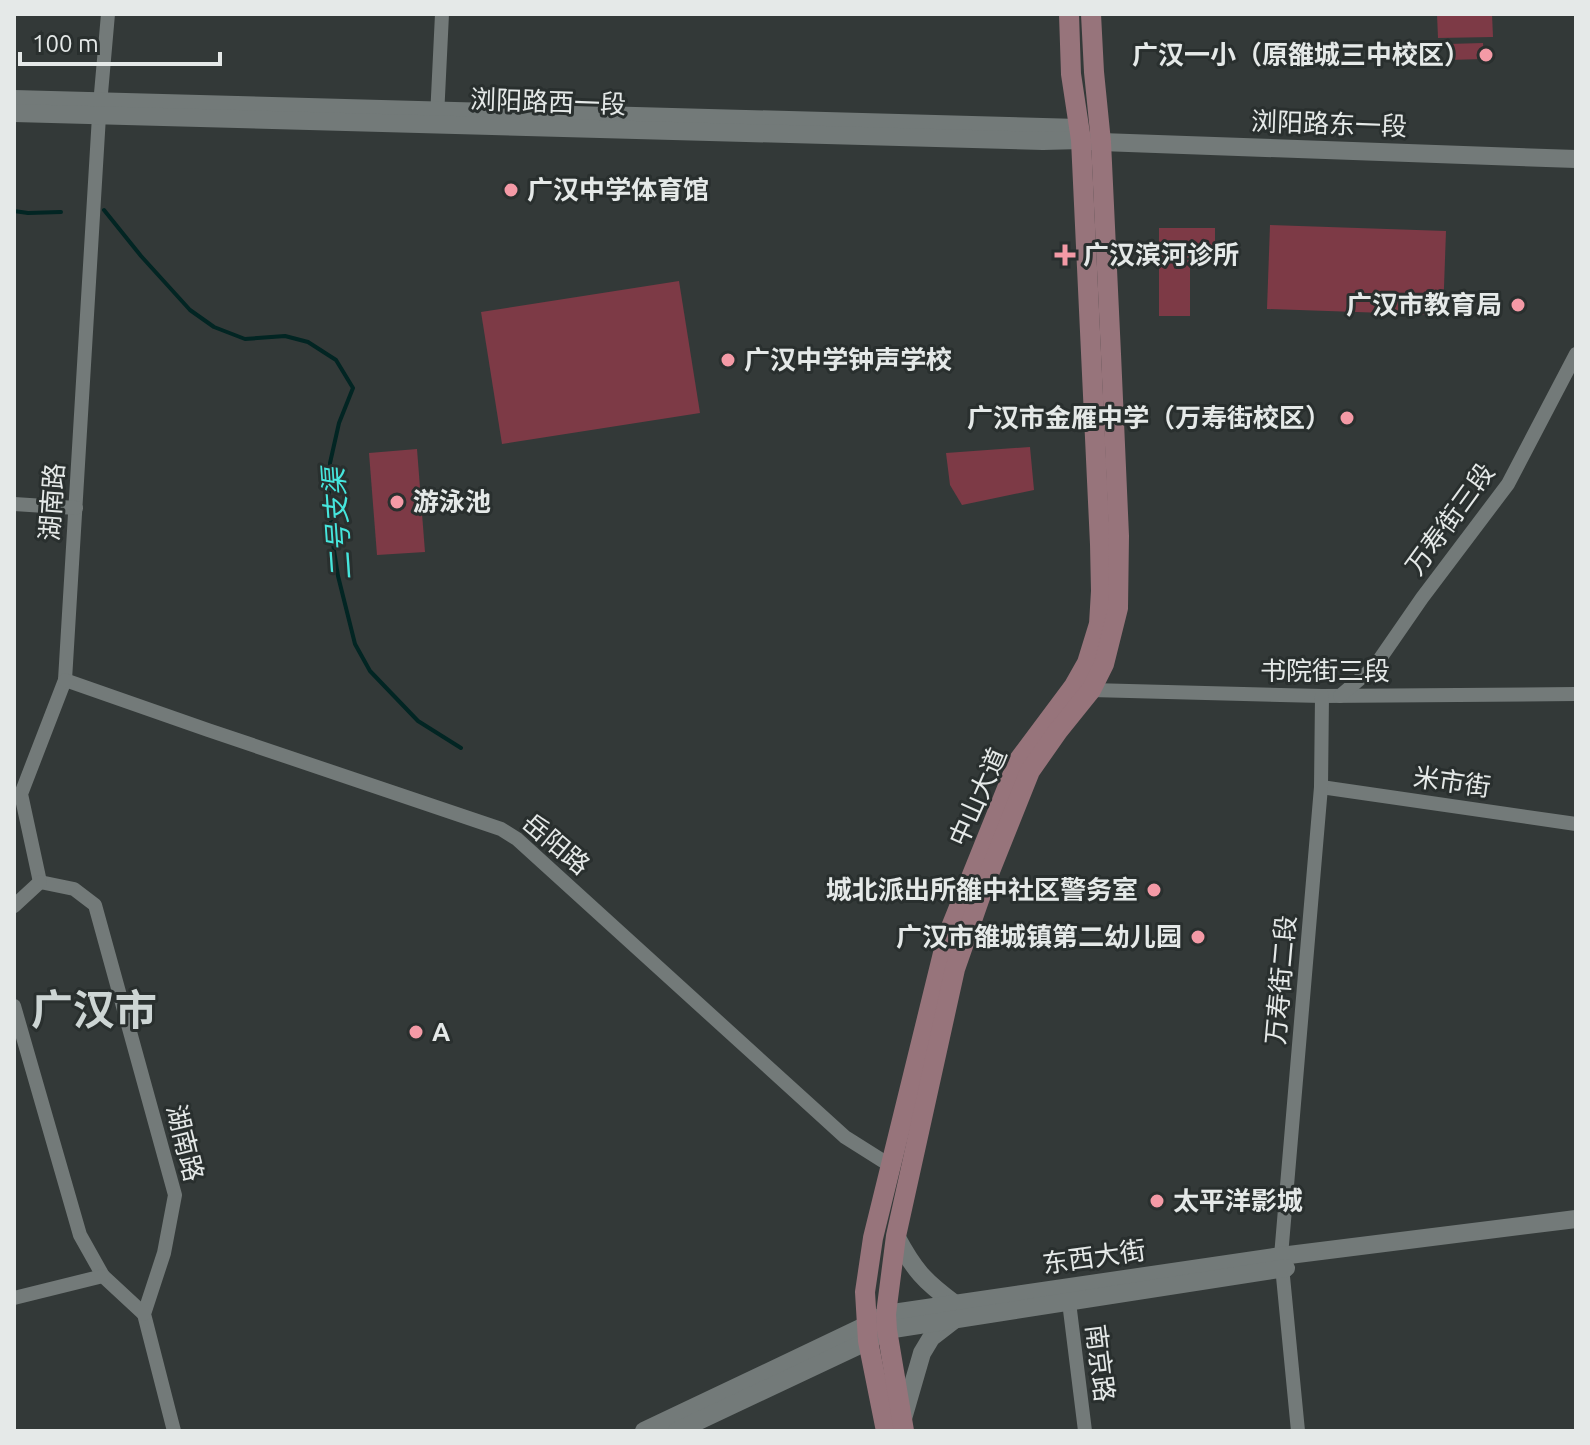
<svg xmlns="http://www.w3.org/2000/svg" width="1590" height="1445" viewBox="0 0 1590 1445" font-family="Ubuntu,'Noto Sans SC',sans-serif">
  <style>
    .green { fill: #7d3a46 }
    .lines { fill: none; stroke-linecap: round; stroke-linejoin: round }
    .stream { stroke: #022523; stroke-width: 4 }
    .minor { stroke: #737a79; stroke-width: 14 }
    .tertiary { stroke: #737a79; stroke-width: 18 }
    .secondary { stroke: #97747b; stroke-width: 20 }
    .poi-dot { fill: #f49aa6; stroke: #292f2e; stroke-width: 3 }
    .labels { text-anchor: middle; stroke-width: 6; stroke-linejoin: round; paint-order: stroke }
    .poi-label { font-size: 26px; font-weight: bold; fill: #e5e9e8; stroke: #292f2e; text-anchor: start }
    .street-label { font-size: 26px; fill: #e5e9e8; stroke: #292f2e }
    .water-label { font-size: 28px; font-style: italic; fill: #46e6dd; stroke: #292f2e }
    .town-label { font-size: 42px; font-weight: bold; fill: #cdd5d4; stroke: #292f2e }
  </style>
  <rect width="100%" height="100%" fill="#333938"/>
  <g class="green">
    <path d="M 1437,14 L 1492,14 L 1493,37 L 1438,38 Z"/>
    <path d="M 1483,43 L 1484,59 L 1448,60 L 1448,44 Z"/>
    <path d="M 1270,225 L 1446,231 L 1443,315 L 1267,309 Z"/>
    <rect x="1159" y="228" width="56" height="30"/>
    <rect x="1159" y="260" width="31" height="56"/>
    <path d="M 679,281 L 700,413 L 502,444 L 481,312 Z"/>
    <path d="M 1030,447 L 1034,490 L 962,505 L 950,485 L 946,453 Z"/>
    <path d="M 417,449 L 425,552 L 377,555 L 369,453 Z"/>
  </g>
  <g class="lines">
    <g class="stream">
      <path d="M 104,210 L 141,256 L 190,310 L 214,327 L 245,339 L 285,336 L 308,342 L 336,360 L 353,388 L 339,423 L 330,463 L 329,497 L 333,544 L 338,576 L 355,644 L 370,671 L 418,721 L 461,748"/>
      <path d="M 14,211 L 28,213 L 61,212"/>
    </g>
    <g class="minor">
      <path d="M 108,14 L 99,116 L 65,680 L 21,794 L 40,882 L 74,889 L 95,905 L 175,1195 L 164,1253 L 144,1314 L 174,1431"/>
      <path d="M 437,117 L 442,14"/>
      <path d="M 14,504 L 76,508"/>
      <path d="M 65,680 L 208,730 L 501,829 L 517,839 L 845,1137 L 891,1166"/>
      <path d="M 1085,689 L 1091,690 L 1322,696 L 1576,694"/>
      <path d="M 1340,696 L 1375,666 L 1422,598 L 1508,484 L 1576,354"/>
      <path d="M 1321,787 L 1576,824"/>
      <path d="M 14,906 L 40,882"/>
      <path d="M 14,1006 L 80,1235 L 103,1276 L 144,1314"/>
      <path d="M 14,1298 L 103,1276"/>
      <path d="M 1069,1302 L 1085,1431"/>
      <path d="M 1298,1431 L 1281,1256 L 1321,787 L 1322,696"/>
    </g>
    <g class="tertiary">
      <path d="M 14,99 L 1079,128"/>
      <path d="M 14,113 L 1043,141 L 1081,140 L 1101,142 L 1576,159"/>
      <path d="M 896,1236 C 914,1270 924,1281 955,1304"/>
      <path d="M 902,1422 L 922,1353 L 931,1338 L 953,1321"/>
      <path d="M 644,1431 L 867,1325 L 886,1314 L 1281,1256 L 1576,1219"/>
      <path d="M 677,1431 L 868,1341 L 887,1330 L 1286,1268"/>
    </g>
    <g class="secondary">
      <path d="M 886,1431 L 868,1341 L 867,1325 L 865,1292 L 873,1238 L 947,937 L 1018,761 L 1074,686 L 1087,663 L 1099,624 L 1101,591 L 1100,544 L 1081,140 L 1071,74 L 1069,14"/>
      <path d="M 904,1431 L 887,1330 L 886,1314 L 896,1236 L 955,969 L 984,886 L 1030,771 L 1058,731 L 1091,690 L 1104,664 L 1118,608 L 1119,536 L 1111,354 L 1101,142 L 1094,72 L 1091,14"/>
    </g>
  </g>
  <g class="poi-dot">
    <circle cx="1486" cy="55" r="8"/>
    <circle cx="511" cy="190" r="8"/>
    <path d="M1061 243h8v8h8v8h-8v8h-8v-8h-8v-8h8z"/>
    <circle cx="1518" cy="305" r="8"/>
    <circle cx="728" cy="360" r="8"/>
    <circle cx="1347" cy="418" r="8"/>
    <circle cx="397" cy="502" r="8"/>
    <circle cx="1154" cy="890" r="8"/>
    <circle cx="1198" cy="937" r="8"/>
    <circle cx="416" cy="1032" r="8"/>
    <circle cx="1157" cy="1201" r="8"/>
  </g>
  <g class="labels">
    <g class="poi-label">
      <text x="1470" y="64" text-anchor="end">广汉一小（原雒城三中校区）</text>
      <text x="527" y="199">广汉中学体育馆</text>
      <text x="1083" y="264">广汉滨河诊所</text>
      <text x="1502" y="314" text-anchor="end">广汉市教育局</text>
      <text x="744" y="369">广汉中学钟声学校</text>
      <text x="1331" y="427" text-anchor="end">广汉市金雁中学（万寿街校区）</text>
      <text x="413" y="511">游泳池</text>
      <text x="1138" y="899" text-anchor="end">城北派出所雒中社区警务室</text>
      <text x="1182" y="946" text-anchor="end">广汉市雒城镇第二幼儿园</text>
      <text x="432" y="1041">A</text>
      <text x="1173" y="1210">太平洋影城</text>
    </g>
    <g class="street-label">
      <text transform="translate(548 102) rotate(2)" y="9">浏阳路西一段</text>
      <text transform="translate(1329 124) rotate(2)" y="9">浏阳路东一段</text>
      <text transform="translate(52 502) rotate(-86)" y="9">湖南路</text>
      <text transform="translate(1450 519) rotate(-54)" y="9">万寿街三段</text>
      <text x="1325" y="680">书院街三段</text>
      <text transform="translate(1452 782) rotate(8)" y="9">米市街</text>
      <text transform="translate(978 797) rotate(-66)" y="9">中山大道</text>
      <text transform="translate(556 844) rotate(40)" y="9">岳阳路</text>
      <text transform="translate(1281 980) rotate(-85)" y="9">万寿街二段</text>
      <text transform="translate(185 1143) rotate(76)" y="9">湖南路</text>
      <text transform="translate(1094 1257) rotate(-8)" y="9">东西大街</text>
      <text transform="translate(1100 1363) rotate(83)" y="9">南京路</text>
    </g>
    <g class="water-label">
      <text transform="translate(337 524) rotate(-94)" y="10">二号支渠</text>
    </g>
    <g class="town-label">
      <text x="94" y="1025">广汉市</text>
    </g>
  </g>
  <rect width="1590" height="1445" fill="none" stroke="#e5e9e8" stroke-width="32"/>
  <path d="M20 52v12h200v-12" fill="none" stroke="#e5e9e8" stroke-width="4"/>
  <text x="32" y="52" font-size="24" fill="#e5e9e8" stroke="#292f2e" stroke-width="6" paint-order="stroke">100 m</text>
</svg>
